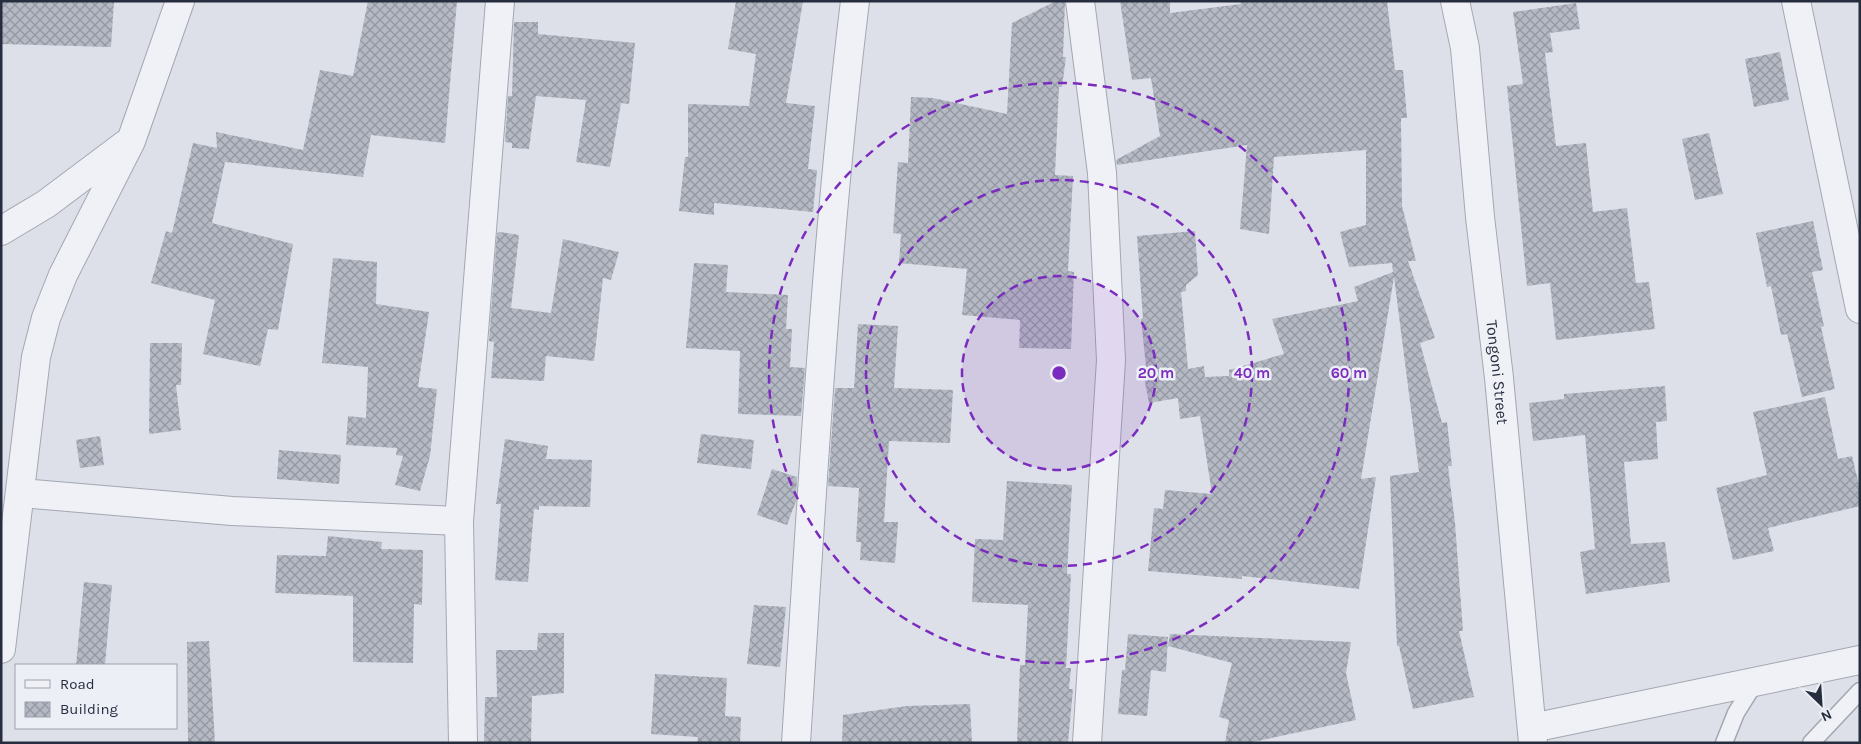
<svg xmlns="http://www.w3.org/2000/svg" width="1861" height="744" viewBox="0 0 1861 744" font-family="Karla,sans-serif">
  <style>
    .building { fill: url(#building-cross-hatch) }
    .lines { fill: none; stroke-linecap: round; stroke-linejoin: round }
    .service-casing { stroke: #a2a7b2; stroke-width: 19 }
    .minor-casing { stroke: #a2a7b2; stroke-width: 30 }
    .tertiary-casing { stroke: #a2a7b2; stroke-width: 30 }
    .service { stroke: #f0f1f6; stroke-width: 16 }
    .minor { stroke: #f0f1f6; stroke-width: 28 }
    .tertiary { stroke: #f0f1f6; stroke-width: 28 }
    .ring { fill: none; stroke: #7b2cbf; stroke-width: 2.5; stroke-dasharray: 9 6 }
    .labels { text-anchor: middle; stroke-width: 5; stroke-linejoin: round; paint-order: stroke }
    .street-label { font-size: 16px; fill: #262d3f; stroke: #eceff5 }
    .centre { fill: #7b2cbf; stroke: #eceff5; stroke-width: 2.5 }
    .ring-label { font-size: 15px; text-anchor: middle; font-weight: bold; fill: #7b2cbf; stroke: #eceff5; stroke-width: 5; stroke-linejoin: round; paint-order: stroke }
  </style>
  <defs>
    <pattern id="building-cross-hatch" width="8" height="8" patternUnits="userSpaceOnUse" patternTransform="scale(1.25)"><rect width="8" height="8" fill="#b4b9c4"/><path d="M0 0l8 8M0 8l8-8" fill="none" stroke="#9297a1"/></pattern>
  </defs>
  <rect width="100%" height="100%" fill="#dde0e8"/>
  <g class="building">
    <path d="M 1,1 L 114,1 L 111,47 L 1,44 Z"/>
    <path d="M 368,1 L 457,1 L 445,143 L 371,135 L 363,177 L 225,162 L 212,223 L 293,244 L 278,330 L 268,329 L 260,366 L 203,354 L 215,300 L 151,283 L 166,231 L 172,233 L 193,143 L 217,148 L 216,132 L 303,150 L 320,70 L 353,76 Z"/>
    <path d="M 736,1 L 803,1 L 786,103 L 815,106 L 808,169 L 817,170 L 813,212 L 714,203 L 714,215 L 679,211 L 685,157 L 688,157 L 688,104 L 749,106 L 756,54 L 728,49 Z"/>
    <path d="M 1056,1 L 1065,1 L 1063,57 L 1066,57 L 1062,87 L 1059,87 L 1055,175 L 1073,176 L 1068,271 L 1074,272 L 1071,349 L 1019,348 L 1020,320 L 962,315 L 967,269 L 899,263 L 901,234 L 893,233 L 898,162 L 908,163 L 911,97 L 933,98 L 1007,114 L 1012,23 Z"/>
    <path d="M 1120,1 L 1170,1 L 1170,13 L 1241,4 L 1240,1 L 1387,1 L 1395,70 L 1403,70 L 1407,118 L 1401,118 L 1402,206 L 1416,261 L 1408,261 L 1435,338 L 1420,343 L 1442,423 L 1447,422 L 1452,466 L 1448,466 L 1455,523 L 1463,631 L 1459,631 L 1474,697 L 1413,709 L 1399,646 L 1397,646 L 1390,476 L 1419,472 L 1394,277 L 1361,479 L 1376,477 L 1359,589 L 1242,576 L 1242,579 L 1148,571 L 1154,508 L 1163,509 L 1165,490 L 1212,494 L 1200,416 L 1180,419 L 1178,398 L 1149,403 L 1144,377 L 1147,376 L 1141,319 L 1143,318 L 1137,236 L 1195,231 L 1198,275 L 1186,285 L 1186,291 L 1181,292 L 1188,369 L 1204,366 L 1205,377 L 1229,376 L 1229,370 L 1284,354 L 1272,319 L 1358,301 L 1354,287 L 1393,272 L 1392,263 L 1349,267 L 1340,232 L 1366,225 L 1366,150 L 1274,157 L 1269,234 L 1240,229 L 1247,145 L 1117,165 L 1116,160 L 1160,136 L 1151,78 L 1132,80 Z"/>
    <path d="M 1576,3 L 1580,29 L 1550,33 L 1553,52 L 1545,53 L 1556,146 L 1586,143 L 1593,212 L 1627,208 L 1636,283 L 1649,282 L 1655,329 L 1556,340 L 1550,283 L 1527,286 L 1507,86 L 1523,84 L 1513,12 Z"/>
    <path d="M 514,22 L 538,22 L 538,34 L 635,43 L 629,104 L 621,103 L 610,167 L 576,162 L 586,100 L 536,96 L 529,149 L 512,148 L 512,143 L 505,142 L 508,96 L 512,96 Z"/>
    <path d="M 1780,52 L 1789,100 L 1754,107 L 1745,59 Z"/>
    <path d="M 1709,133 L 1723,194 L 1695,200 L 1682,139 Z"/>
    <path d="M 1813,221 L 1823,270 L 1812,272 L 1824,326 L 1821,327 L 1835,389 L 1802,397 L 1787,334 L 1781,335 L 1771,286 L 1767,287 L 1756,233 Z"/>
    <path d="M 500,232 L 519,235 L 511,308 L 551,313 L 563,239 L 619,252 L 611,280 L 603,278 L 594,361 L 546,356 L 544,381 L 491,378 L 494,342 L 489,341 L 497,233 Z"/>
    <path d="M 333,258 L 377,262 L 376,304 L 429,312 L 418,387 L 437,389 L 430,456 L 420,491 L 395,485 L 403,456 L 396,455 L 397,448 L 346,445 L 348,416 L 366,418 L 368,367 L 322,363 Z"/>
    <path d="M 694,263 L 728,265 L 726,292 L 788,295 L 786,329 L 792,329 L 790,367 L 805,368 L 801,416 L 738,414 L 740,351 L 686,348 Z"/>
    <path d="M 858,324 L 898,326 L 894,388 L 953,390 L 950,443 L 889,441 L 884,522 L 898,522 L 895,563 L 860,560 L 861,542 L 856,542 L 859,488 L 828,486 L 835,388 L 854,388 Z"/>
    <path d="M 150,343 L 182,343 L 181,385 L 176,385 L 181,430 L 149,434 Z"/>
    <path d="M 1665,386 L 1667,421 L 1656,422 L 1658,459 L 1624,462 L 1631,544 L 1665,542 L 1670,582 L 1586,594 L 1580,552 L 1595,549 L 1585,435 L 1533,441 L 1529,403 L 1564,399 L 1564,394 Z"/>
    <path d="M 1825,397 L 1838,459 L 1852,456 L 1860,489 L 1860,506 L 1768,528 L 1774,551 L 1733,560 L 1716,488 L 1767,475 L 1753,412 Z"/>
    <path d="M 701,434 L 754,440 L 751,469 L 697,463 Z"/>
    <path d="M 100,436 L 104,465 L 80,468 L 76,440 Z"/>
    <path d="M 505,439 L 548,446 L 546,459 L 592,460 L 590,507 L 539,506 L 539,510 L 534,509 L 528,582 L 495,580 L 501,504 L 496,504 Z"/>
    <path d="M 279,450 L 341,455 L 339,484 L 277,479 Z"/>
    <path d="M 772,469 L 797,477 L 796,501 L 787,525 L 757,515 Z"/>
    <path d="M 1007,481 L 1072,485 L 1067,574 L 1071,574 L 1066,668 L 1071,668 L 1069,689 L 1073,689 L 1068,743 L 1017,743 L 1020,665 L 1025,665 L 1028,605 L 972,602 L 975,539 L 1003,540 Z"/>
    <path d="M 328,536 L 382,542 L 381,549 L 423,550 L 422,605 L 414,604 L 413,663 L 353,662 L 353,596 L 275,593 L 277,555 L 326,556 Z"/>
    <path d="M 84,582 L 112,585 L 105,665 L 76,665 Z"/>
    <path d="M 754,605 L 786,607 L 780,667 L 747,664 Z"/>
    <path d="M 538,633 L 564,633 L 564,693 L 532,696 L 531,743 L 484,743 L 485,697 L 497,697 L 496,650 L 537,650 Z"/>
    <path d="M 1128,634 L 1168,637 L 1166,672 L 1151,670 L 1147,716 L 1118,714 L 1122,670 L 1125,670 Z"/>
    <path d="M 1170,634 L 1351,642 L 1346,673 L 1356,720 L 1248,743 L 1225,743 L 1229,720 L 1219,717 L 1232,663 L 1168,646 Z"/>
    <path d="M 209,641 L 215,743 L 188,743 L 187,642 Z"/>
    <path d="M 655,674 L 727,678 L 725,716 L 741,717 L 740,743 L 697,743 L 698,737 L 651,734 Z"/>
    <path d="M 970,704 L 972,743 L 842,743 L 843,715 L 907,706 Z"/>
  </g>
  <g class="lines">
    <g class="service-casing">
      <g id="service">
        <path d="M 1724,743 L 1736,713 L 1756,681"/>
        <path d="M 1811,743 L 1860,691"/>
      </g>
    </g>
    <g class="minor-casing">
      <g id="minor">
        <path d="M 1080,1 L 1102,173 L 1111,360 L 1087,743"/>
        <path d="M 1796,1 L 1860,309"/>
        <path d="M 1,231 L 46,204 L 126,144"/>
        <path d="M 21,493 L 232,511 L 459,521"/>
        <path d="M 1,649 L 36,357 L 46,318 L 63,275 L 131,141 L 180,1"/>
        <path d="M 1532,728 L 1860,660"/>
        <path d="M 463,743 L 459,521 L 500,1"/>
        <path d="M 796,743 C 812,495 825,247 855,1"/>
      </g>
    </g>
    <g class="tertiary-casing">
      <g id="tertiary">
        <path id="s1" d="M 1455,1 L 1465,48 L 1480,217 L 1499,378 L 1533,743"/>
      </g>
    </g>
    <use href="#service" class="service"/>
    <use href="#minor" class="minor"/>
    <use href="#tertiary" class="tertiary"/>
  </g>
  <circle cx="1059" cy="373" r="97" fill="#7b2cbf" fill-opacity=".12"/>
  <g class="ring">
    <circle cx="1059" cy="373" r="97"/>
    <circle cx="1059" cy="373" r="193"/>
    <circle cx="1059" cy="373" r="290"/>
  </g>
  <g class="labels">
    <g class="street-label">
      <text dy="6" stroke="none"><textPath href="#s1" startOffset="374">Tongoni Street</textPath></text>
    </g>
  </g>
  <circle cx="1059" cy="373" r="8" class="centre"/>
  <g class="ring-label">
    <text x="1156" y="378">20 m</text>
    <text x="1252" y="378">40 m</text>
    <text x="1349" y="378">60 m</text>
  </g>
  <rect width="1861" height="744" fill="none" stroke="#262d3f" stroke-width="5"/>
  <rect x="15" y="664" width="162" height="65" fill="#eceff5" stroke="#9da1ac"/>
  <rect x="25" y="680" width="25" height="8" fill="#f0f1f6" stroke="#9da1ac"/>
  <text x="60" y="689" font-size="15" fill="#262d3f">Road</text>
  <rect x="25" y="702" width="25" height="15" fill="url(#building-cross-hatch)" stroke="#9da1ac"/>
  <text x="60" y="714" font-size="15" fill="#262d3f">Building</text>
  <g transform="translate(1821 704) rotate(155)" stroke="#eceff5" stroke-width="4" paint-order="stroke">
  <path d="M0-4L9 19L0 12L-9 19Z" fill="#262d3f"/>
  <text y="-8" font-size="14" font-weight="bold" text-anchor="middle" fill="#262d3f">N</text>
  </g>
</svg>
